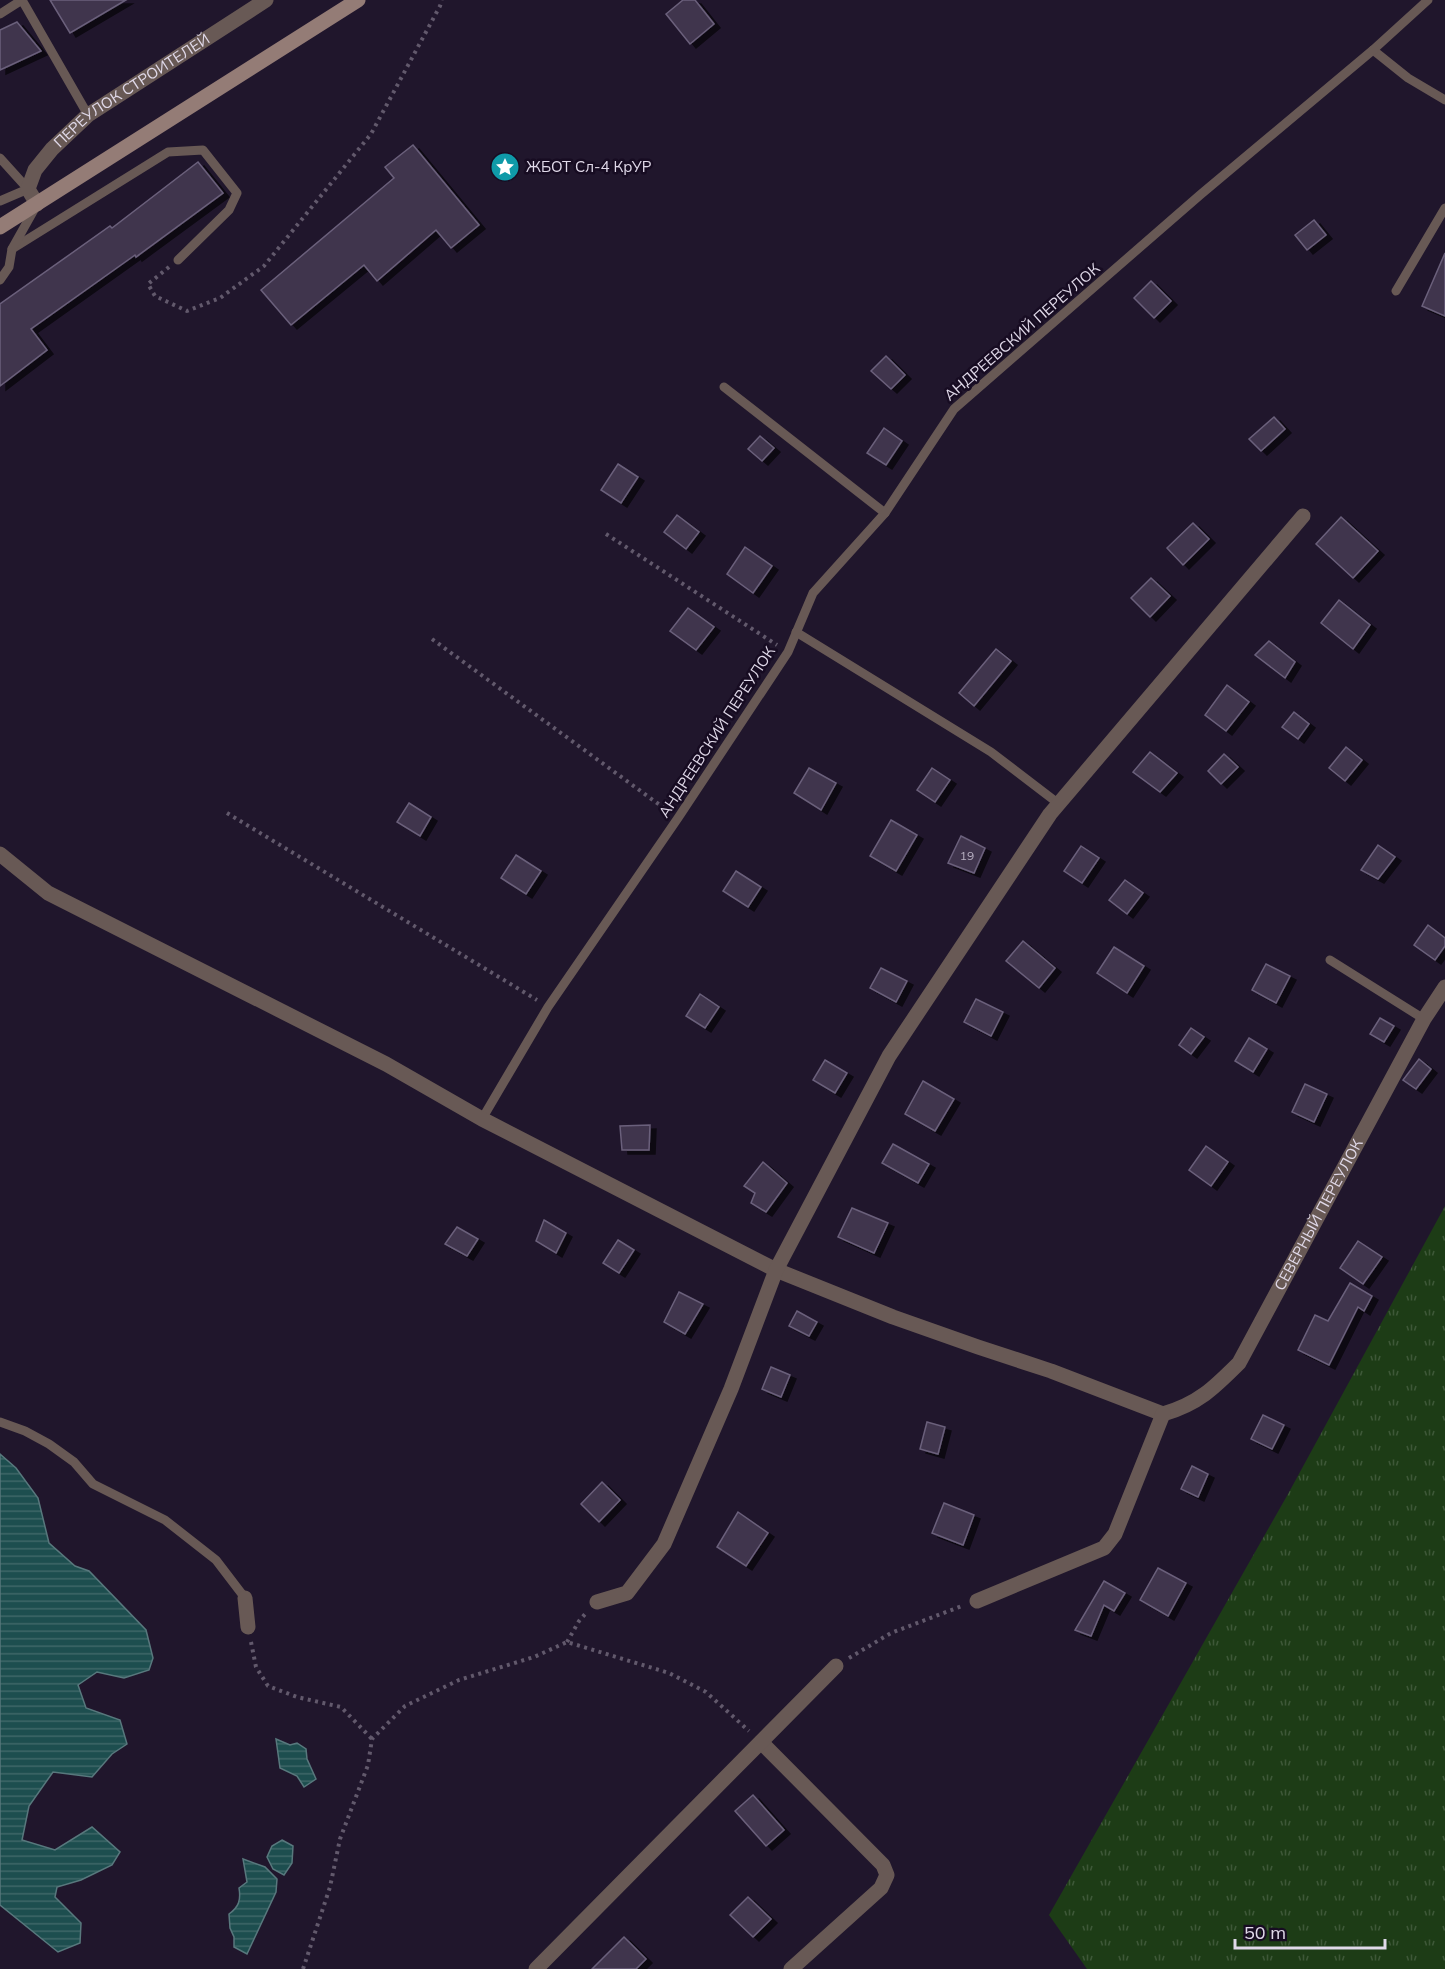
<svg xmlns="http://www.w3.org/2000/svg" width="1445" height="1969" viewBox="0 0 1445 1969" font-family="Mulish,sans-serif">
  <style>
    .grass { fill: url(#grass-tufts) }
    .water { fill: url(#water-rules); stroke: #58787d; stroke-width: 1.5 }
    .building { fill: #40354e; stroke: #6b607b; stroke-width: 1.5; filter: url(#shadow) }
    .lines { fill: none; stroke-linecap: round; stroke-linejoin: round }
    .path { stroke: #62596c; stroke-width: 4; stroke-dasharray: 3 4.5; stroke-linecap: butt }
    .service { stroke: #685955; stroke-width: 9 }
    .minor { stroke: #685955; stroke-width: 15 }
    .secondary { stroke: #947c76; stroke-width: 15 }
    .labels { text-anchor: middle; stroke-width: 5; stroke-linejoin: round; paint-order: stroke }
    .number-label { font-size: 12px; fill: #b8b0c2 }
    .street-label { font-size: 15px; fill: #e0d9e9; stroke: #170c22 }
    .poi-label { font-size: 15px; fill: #e0d9e9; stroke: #170c22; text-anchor: start }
  </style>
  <defs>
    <pattern id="grass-tufts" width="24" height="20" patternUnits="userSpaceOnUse" patternTransform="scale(1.5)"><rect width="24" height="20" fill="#1d3c16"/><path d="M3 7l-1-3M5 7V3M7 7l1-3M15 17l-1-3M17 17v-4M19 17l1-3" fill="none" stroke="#3e5838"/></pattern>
    <pattern id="water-rules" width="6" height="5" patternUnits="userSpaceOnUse" patternTransform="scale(1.5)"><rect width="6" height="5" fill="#1d4e4f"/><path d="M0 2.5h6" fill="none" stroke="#3e6768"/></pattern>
    <filter id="shadow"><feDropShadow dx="6" dy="4" stdDeviation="0" flood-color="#0009"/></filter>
  </defs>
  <rect width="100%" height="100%" fill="#20162c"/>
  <path class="grass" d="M 1445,1206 L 1445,1969 L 1087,1969 L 1049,1915 L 1288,1494 Z"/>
  <g class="water">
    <path d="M 0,1454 L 16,1468 L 38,1498 L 49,1543 L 75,1566 L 89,1571 L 146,1630 L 153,1658 L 149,1670 L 124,1678 L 97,1672 L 78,1685 L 86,1708 L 120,1720 L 127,1744 L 112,1754 L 92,1777 L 53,1772 L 29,1806 L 22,1840 L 55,1850 L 92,1827 L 120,1852 L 112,1865 L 81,1880 L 57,1887 L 55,1897 L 81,1923 L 80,1943 L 58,1952 L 0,1905 Z"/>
    <path d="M 276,1739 L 290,1745 L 297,1743 L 306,1749 L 307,1759 L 316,1779 L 304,1787 L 297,1776 L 280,1768 Z"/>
    <path d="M 282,1840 L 293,1846 L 292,1863 L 284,1875 L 273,1869 L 267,1857 L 272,1846 Z"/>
    <path d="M 243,1859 L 265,1867 L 277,1879 L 276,1892 L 247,1954 L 234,1947 L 234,1937 L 230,1928 L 229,1914 C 239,1907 241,1900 239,1888 L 247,1882 Z"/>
  </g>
  <g class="building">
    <path d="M 50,0 L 126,0 L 70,33 Z"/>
    <path d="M 683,0 L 695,0 L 714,24 L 690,44 L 666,14 Z"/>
    <path d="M 17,22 L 41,51 L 0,70 L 0,30 Z"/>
    <path d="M 413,145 L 479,225 L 451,248 L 436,230 L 377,281 L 364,265 L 291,325 L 261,290 L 394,178 L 385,167 Z"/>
    <path d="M 198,162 L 223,193 L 136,257 L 135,255 L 31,329 L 47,350 L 0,386 L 0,304 L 110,226 L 112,228 Z"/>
    <path d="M 1314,220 L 1326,235 L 1307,250 L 1295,235 Z"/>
    <path d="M 1445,253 L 1445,316 L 1422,306 Z"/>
    <path d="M 1151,281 L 1171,301 L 1154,318 L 1134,298 Z"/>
    <path d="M 886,356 L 905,375 L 891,389 L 871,371 Z"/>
    <path d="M 1274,417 L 1285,429 L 1261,451 L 1249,439 Z"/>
    <path d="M 884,428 L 902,441 L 886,465 L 867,453 Z"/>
    <path d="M 760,436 L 774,448 L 762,461 L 748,449 Z"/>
    <path d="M 618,464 L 638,477 L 621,503 L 601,490 Z"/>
    <path d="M 677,515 L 699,532 L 686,549 L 664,532 Z"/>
    <path d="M 1341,517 L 1378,551 L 1353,578 L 1316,544 Z"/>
    <path d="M 1193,523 L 1209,539 L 1183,565 L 1167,548 Z"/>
    <path d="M 745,547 L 772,566 L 753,593 L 727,574 Z"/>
    <path d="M 1151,578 L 1170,596 L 1150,617 L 1131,598 Z"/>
    <path d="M 1339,600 L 1370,625 L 1353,649 L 1321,623 Z"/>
    <path d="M 688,608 L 714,627 L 696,650 L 670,631 Z"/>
    <path d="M 1269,641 L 1295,662 L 1285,678 L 1255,655 Z"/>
    <path d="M 996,649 L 1011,661 L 974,706 L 959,693 Z"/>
    <path d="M 1227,685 L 1249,702 L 1226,731 L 1205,715 Z"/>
    <path d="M 1294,712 L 1309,724 L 1298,739 L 1282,727 Z"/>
    <path d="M 1346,747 L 1362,760 L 1345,781 L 1329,768 Z"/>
    <path d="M 1150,752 L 1177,773 L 1160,792 L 1133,772 Z"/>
    <path d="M 1224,754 L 1238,767 L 1221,784 L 1208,771 Z"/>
    <path d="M 809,768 L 836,783 L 821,810 L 794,793 Z"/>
    <path d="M 932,768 L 950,780 L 935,802 L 917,790 Z"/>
    <path d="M 409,803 L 431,817 L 420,836 L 397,822 Z"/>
    <path d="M 891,820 L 917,835 L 896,871 L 870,856 Z"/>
    <path d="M 961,836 L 985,848 L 974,873 L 948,863 Z"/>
    <path d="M 1378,845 L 1395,857 L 1378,879 L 1361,870 Z"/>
    <path d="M 1081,846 L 1099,858 L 1082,883 L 1064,871 Z"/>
    <path d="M 516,855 L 541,871 L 526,894 L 501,878 Z"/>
    <path d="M 736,871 L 761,887 L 748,907 L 723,891 Z"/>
    <path d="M 1125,880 L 1143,893 L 1127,914 L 1109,900 Z"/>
    <path d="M 1428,925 L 1445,938 L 1445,946 L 1435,960 L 1414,945 Z"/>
    <path d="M 1023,941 L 1055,968 L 1039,988 L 1006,961 Z"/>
    <path d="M 1114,947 L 1144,966 L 1127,993 L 1097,973 Z"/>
    <path d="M 1266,964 L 1290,976 L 1276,1003 L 1252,990 Z"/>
    <path d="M 881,968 L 907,981 L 896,1002 L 870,988 Z"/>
    <path d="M 700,994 L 719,1007 L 705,1028 L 686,1016 Z"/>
    <path d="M 976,999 L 1003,1012 L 991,1036 L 964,1022 Z"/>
    <path d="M 1380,1018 L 1394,1026 L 1384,1042 L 1370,1034 Z"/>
    <path d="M 1191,1028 L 1204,1037 L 1191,1054 L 1179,1045 Z"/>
    <path d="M 1249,1038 L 1267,1049 L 1253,1072 L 1235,1061 Z"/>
    <path d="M 1419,1059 L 1431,1069 L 1416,1089 L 1403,1080 Z"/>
    <path d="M 825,1060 L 847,1073 L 835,1093 L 813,1080 Z"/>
    <path d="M 923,1081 L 954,1099 L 935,1131 L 905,1114 Z"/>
    <path d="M 1305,1084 L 1327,1094 L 1314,1122 L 1292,1112 Z"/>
    <path d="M 650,1125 L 649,1150 L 622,1150 L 620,1126 Z"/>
    <path d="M 893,1144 L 929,1164 L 918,1183 L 882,1163 Z"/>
    <path d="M 1206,1146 L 1228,1162 L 1211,1186 L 1189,1170 Z"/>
    <path d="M 763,1162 L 787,1183 L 766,1212 L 751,1203 L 755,1193 L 744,1186 Z"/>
    <path d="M 852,1208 L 888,1223 L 874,1253 L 838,1237 Z"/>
    <path d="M 544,1220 L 566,1233 L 556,1253 L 536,1241 Z"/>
    <path d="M 457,1227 L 478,1239 L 467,1256 L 445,1244 Z"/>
    <path d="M 618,1240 L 634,1250 L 619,1273 L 603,1263 Z"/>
    <path d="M 1358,1241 L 1382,1257 L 1363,1284 L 1340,1268 Z"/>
    <path d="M 1350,1283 L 1372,1296 L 1364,1311 L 1358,1307 L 1329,1365 L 1298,1350 L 1315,1315 L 1328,1321 Z"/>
    <path d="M 679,1292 L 703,1304 L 685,1334 L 664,1322 Z"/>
    <path d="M 797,1311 L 817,1322 L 809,1336 L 789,1326 Z"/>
    <path d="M 771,1367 L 790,1375 L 781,1397 L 762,1389 Z"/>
    <path d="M 1263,1415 L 1284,1425 L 1272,1449 L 1251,1439 Z"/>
    <path d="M 927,1422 L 945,1427 L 938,1454 L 920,1449 Z"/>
    <path d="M 1192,1466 L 1208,1474 L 1198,1497 L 1181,1489 Z"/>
    <path d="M 602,1482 L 620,1500 L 599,1522 L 581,1504 Z"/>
    <path d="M 944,1503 L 974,1515 L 963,1545 L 932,1533 Z"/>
    <path d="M 738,1512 L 768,1533 L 746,1566 L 717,1547 Z"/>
    <path d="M 1158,1568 L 1186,1583 L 1168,1616 L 1140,1600 Z"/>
    <path d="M 1104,1581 L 1125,1593 L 1114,1611 L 1104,1605 L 1091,1636 L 1075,1630 Z"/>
    <path d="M 753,1795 L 784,1830 L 766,1846 L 735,1811 Z"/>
    <path d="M 748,1897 L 771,1919 L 753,1937 L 730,1915 Z"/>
    <path d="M 624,1937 L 646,1959 L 636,1969 L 592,1969 Z"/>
  </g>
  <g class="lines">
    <g class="path">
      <path d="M 169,267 L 148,284 L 155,296 L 187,311 L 220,298 L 264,266 L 371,134 L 440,6 L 442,0"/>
      <path d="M 606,534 L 777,645"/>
      <path d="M 432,639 L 668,811"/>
      <path d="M 227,813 L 537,1000"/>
      <path d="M 251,1642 L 256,1667 L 268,1686 L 297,1697 L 341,1707 L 372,1739"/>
      <path d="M 567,1642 L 579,1621 L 586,1613"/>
      <path d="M 849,1658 L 891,1633 L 962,1606"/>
      <path d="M 303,1969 L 330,1887 L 340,1839 L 368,1765 L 372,1739 L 405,1706 L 459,1680 L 534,1657 L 567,1642 L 669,1673 L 706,1692 L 749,1731"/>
    </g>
    <g class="service">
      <path d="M 0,14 L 22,0 L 88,115"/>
      <path d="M 1373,50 L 1408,78 L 1445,100"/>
      <path d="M 0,158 L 28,189 L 0,201"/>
      <path d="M 12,249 L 168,152 L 203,150 L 237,193 L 229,210 L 178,260"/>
      <path d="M 0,280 L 9,267 L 12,249 L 35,208"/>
      <path d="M 1396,291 L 1445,208"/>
      <path d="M 724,387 L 885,513"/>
      <path d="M 796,632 L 991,752 L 1059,804"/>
      <path d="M 1330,960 L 1424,1019"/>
      <path d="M 482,1119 L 548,1007 L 678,818 L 788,652 L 813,593 L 885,513 L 954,409 L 1200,195 L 1373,50 L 1428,0"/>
      <path d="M 0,1422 L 25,1431 L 49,1444 L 74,1462 L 93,1484 L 165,1520 L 216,1560 L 245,1598"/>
    </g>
    <g class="minor">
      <path id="s1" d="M 37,204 L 28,189 L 35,170 L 52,149 L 88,115 L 266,0"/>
      <path d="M 0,854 L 48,893 L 386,1064 L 482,1119 L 776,1270 L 893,1317 L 978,1347 L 1051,1371 L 1163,1414"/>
      <path id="s2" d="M 1163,1414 C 1198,1404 1214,1388 1239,1363 L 1424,1019 L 1445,987"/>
      <path d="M 245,1598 L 248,1627"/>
      <path d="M 977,1601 L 1104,1548 L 1115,1534 L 1163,1414"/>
      <path d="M 597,1602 L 627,1593 L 664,1544 L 731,1389 L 776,1270 L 889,1056 L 1050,814 L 1303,516"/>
      <path d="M 761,1742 L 883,1865 L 887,1875 L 881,1888 L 791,1969"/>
      <path d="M 536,1969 L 836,1666"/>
    </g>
    <path class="secondary" d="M 0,227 L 358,0"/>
  </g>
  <defs>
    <g id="sight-disc" transform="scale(1.5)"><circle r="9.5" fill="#0f9aa8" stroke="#170c22"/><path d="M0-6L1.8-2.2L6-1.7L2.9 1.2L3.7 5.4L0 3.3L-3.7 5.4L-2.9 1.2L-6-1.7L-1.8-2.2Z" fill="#fff"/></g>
  </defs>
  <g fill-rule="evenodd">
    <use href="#sight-disc" x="505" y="167"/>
  </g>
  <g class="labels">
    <g class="number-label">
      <text x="967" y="860">19</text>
    </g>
    <g class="street-label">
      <text dy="5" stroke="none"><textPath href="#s1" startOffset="164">ПЕРЕУЛОК СТРОИТЕЛЕЙ</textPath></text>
      <text transform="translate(1022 332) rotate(-41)" y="5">АНДРЕЕВСКИЙ ПЕРЕУЛОК</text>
      <text transform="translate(717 732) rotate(-57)" y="5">АНДРЕЕВСКИЙ ПЕРЕУЛОК</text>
      <text dy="5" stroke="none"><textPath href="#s2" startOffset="261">СЕВЕРНЫЙ ПЕРЕУЛОК</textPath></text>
    </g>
    <g class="poi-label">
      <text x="526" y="172">ЖБОТ Сл-4 КрУР</text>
    </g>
  </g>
  <path d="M1235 1939v9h150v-9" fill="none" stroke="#e0d9e9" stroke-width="3"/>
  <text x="1244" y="1939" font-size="18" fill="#e0d9e9" stroke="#170c22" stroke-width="4.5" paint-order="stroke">50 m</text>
</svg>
